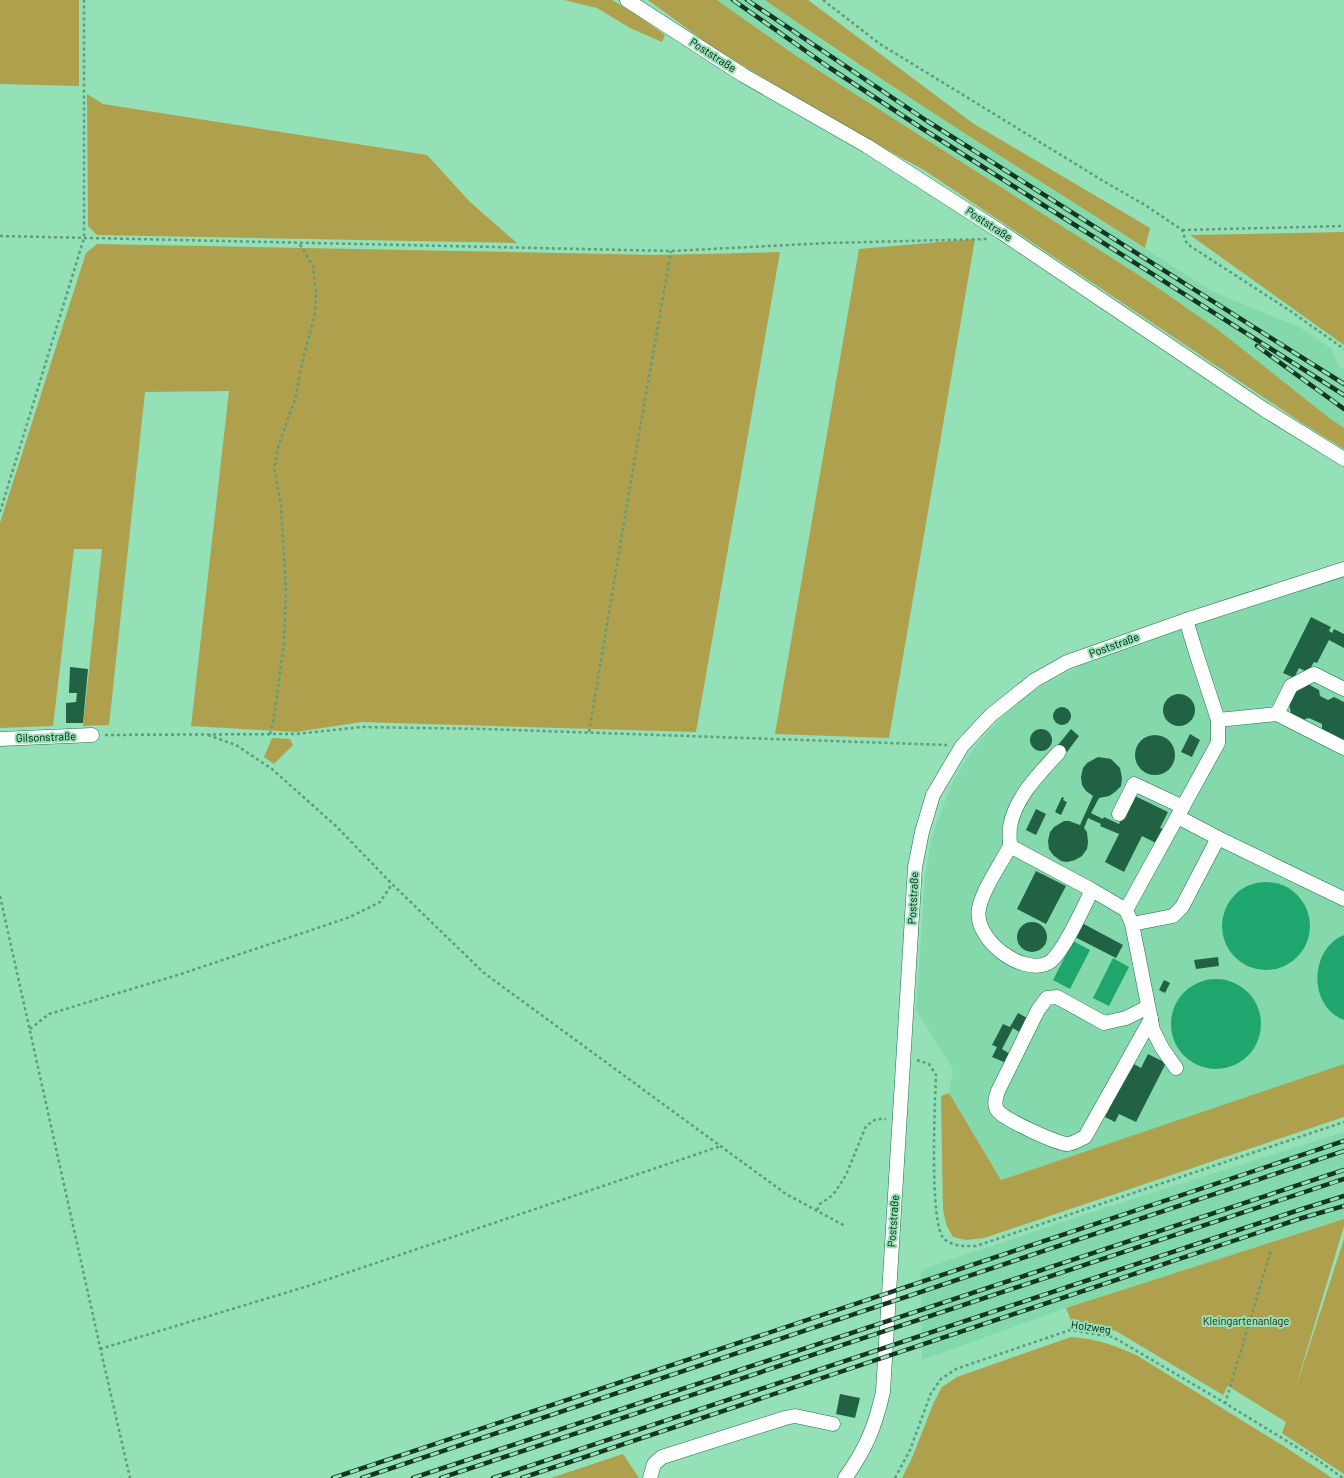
<svg xmlns="http://www.w3.org/2000/svg" width="1344" height="1478" viewBox="0 0 1344 1478" font-family="Barlow,sans-serif">
  <style>
    .built { fill: #83d9ab }
    .green { fill: #afa04e }
    .water { fill: #1ea66e }
    .building { fill: #216244 }
    .lines { fill: none; stroke-linecap: round; stroke-linejoin: round }
    .minor-casing { stroke: #1e6f4b; stroke-width: 15 }
    .path { stroke: #619b7b; stroke-width: 2.5; stroke-dasharray: 3 3; stroke-linecap: butt }
    .minor { stroke: #fff; stroke-width: 14 }
    .rail-casing { stroke: #153523; stroke-width: 4.5 }
    .rail { stroke: #94e0b7; stroke-width: 3; stroke-dasharray: 9; stroke-linecap: butt }
    .labels { text-anchor: middle; stroke-width: 4; stroke-linejoin: round; paint-order: stroke }
    .street-label { font-size: 11px; fill: #00190b; stroke: #94e0b7 }
    .park-label { font-size: 11px; fill: #2d2915; stroke: #94e0b7 }
  </style>
  <rect width="100%" height="100%" fill="#94e0b7"/>
  <g class="built">
    <path d="M 717,0 L 765,0 L 834,49 L 933,113 L 1211,291 L 1299,327 L 1332,349 L 1338,366 L 1344,370 L 1344,428 L 1328,417 L 1217,329 L 1148,281 L 841,85 L 795,55 Z"/>
    <path d="M 1344,576 L 1344,1064 L 1001,1180 L 949,1093 L 953,1069 L 916,1011 L 925,877 L 931,841 L 937,821 L 954,780 L 965,761 L 980,741 L 1003,716 L 1027,696 L 1043,685 L 1083,664 L 1114,652 Z"/>
    <path d="M 1344,1132 L 1344,1219 L 1066,1308 L 922,1360 L 921,1270 L 1092,1212 Z"/>
  </g>
  <g class="green">
    <path d="M 0,0 L 79,0 L 79,86 L 0,84 Z"/>
    <path d="M 564,0 L 612,0 L 631,11 L 665,35 L 662,42 L 630,28 L 597,8 Z"/>
    <path d="M 648,0 L 717,0 L 795,55 L 841,85 L 1148,281 L 1217,329 L 1328,417 L 1344,428 L 1344,449 L 1302,423 L 924,170 L 850,130 L 712,47 Z"/>
    <path d="M 765,0 L 808,0 L 974,124 L 1150,228 L 1145,248 C 1018,167 889,87 765,0 Z"/>
    <path d="M 87,94 L 103,104 L 427,155 L 470,202 L 517,243 L 97,235 L 88,226 Z"/>
    <path d="M 1344,232 L 1344,345 L 1190,235 Z"/>
    <path d="M 975,239 L 889,738 L 775,734 L 859,249 Z"/>
    <path d="M 97,244 L 657,255 L 780,252 L 696,732 L 361,722 L 296,732 L 191,726 L 229,391 L 145,392 L 109,725 L 83,726 L 102,549 L 74,549 L 53,726 L 0,728 L 0,523 L 86,253 Z"/>
    <path d="M 272,738 L 290,739 L 293,745 L 274,764 L 264,757 Z"/>
    <path d="M 1344,1064 L 1344,1117 L 984,1238 L 966,1240 L 953,1237 L 946,1224 L 943,1209 L 941,1096 L 949,1093 L 1001,1180 Z"/>
    <path d="M 1344,1219 L 1344,1226 L 1294,1393 L 1344,1239 L 1344,1474 L 1282,1433 L 1286,1422 L 1228,1386 L 1223,1395 L 1116,1331 L 1072,1323 L 1066,1308 Z"/>
    <path d="M 1071,1337 C 1098,1339 1114,1345 1138,1356 L 1285,1447 L 1332,1478 L 902,1478 L 912,1458 L 934,1402 L 942,1387 L 957,1377 Z"/>
    <path d="M 623,1454 L 639,1478 L 551,1478 Z"/>
  </g>
  <g class="water">
    <circle cx="1266" cy="926" r="44"/>
    <path d="M 1344,935 L 1344,1020 C 1308,1007 1309,949 1344,935 Z"/>
    <path d="M 1073,941 L 1090,950 L 1070,989 L 1053,980 Z"/>
    <path d="M 1113,958 L 1129,967 L 1109,1006 L 1093,998 Z"/>
    <circle cx="1216" cy="1024" r="45"/>
  </g>
  <g class="building">
    <path d="M 1311,617 L 1331,627 L 1329,631 L 1332,633 L 1334,629 L 1344,634 L 1344,648 L 1329,640 L 1317,663 L 1314,662 L 1310,669 L 1305,671 L 1299,668 L 1295,676 L 1292,677 L 1283,673 Z"/>
    <path d="M 70,667 L 88,669 L 83,723 L 66,723 L 66,703 L 76,702 L 77,693 L 69,693 Z"/>
    <path d="M 1306,683 L 1319,690 L 1320,696 L 1328,700 L 1334,697 L 1344,702 L 1344,739 L 1343,741 L 1322,730 L 1322,724 L 1309,718 L 1305,719 L 1304,721 L 1290,714 L 1291,713 L 1289,704 L 1297,688 Z"/>
    <circle cx="1179" cy="710" r="16"/>
    <circle cx="1062" cy="716" r="9"/>
    <circle cx="1041" cy="740" r="11"/>
    <path d="M 1071,729 L 1079,736 L 1067,752 L 1058,745 Z"/>
    <path d="M 1190,734 L 1200,740 L 1192,757 L 1181,752 Z"/>
    <circle cx="1155" cy="755" r="20"/>
    <path d="M 1098,757 L 1111,759 L 1120,768 L 1122,778 L 1121,786 L 1115,792 L 1109,796 L 1099,798 L 1091,813 L 1103,819 L 1104,817 L 1119,824 L 1133,795 L 1168,812 L 1160,828 L 1163,829 L 1156,843 L 1142,836 L 1124,872 L 1105,862 L 1119,834 L 1100,826 L 1101,824 L 1088,818 L 1084,828 L 1087,832 L 1088,842 L 1087,849 L 1082,856 L 1075,860 L 1067,862 L 1061,861 L 1053,855 L 1049,849 L 1048,841 L 1050,832 L 1054,827 L 1064,821 L 1069,821 L 1080,825 L 1093,796 L 1086,791 L 1082,785 L 1081,777 L 1083,768 L 1087,763 Z"/>
    <path d="M 1062,797 L 1064,798 L 1063,800 L 1067,802 L 1061,815 L 1055,812 Z"/>
    <path d="M 1036,809 L 1046,814 L 1036,835 L 1026,830 Z"/>
    <path d="M 1036,871 L 1066,886 L 1046,924 L 1017,909 Z"/>
    <path d="M 1080,922 L 1123,945 L 1116,958 L 1073,936 Z"/>
    <circle cx="1032" cy="937" r="15"/>
    <path d="M 1218,957 L 1219,966 L 1196,969 L 1194,960 Z"/>
    <path d="M 1164,980 L 1170,983 L 1165,993 L 1159,990 Z"/>
    <path d="M 1018,1013 L 1029,1019 L 1021,1033 L 1013,1028 L 1002,1049 L 1010,1054 L 1006,1063 L 992,1057 L 997,1047 L 992,1045 L 1003,1024 L 1010,1027 Z"/>
    <path d="M 1148,1054 L 1166,1063 L 1136,1122 L 1119,1114 L 1115,1122 L 1105,1117 L 1132,1063 L 1141,1068 Z"/>
    <path d="M 840,1394 L 860,1398 L 855,1418 L 836,1414 Z"/>
  </g>
  <g class="lines">
    <g class="minor-casing">
      <g id="minor">
        <path d="M 627,0 L 743,75 L 867,146 L 1001,232 L 1265,410 L 1344,459"/>
        <path d="M 1277,714 L 1291,686 L 1314,674 L 1344,689"/>
        <path d="M 1218,720 L 1277,714 L 1344,748"/>
        <path d="M 0,739 L 92,735"/>
        <path d="M 1119,814 L 1134,784 L 1183,807"/>
        <path d="M 1178,817 L 1218,838 L 1344,899"/>
        <path d="M 1010,846 C 1010,840 1009,833 1010,827 C 1015,797 1040,773 1059,752"/>
        <path d="M 1092,890 L 1010,846 C 1001,864 982,890 979,909 C 973,938 1021,976 1048,963 C 1062,956 1084,906 1092,890 L 1126,910"/>
        <path d="M 1132,924 L 1173,916 L 1182,907 L 1218,838"/>
        <path d="M 1148,1007 L 1126,1018 L 1104,1023 L 1057,997 L 1047,998 L 1038,1010 L 998,1091 C 996,1097 993,1105 998,1111 C 1004,1119 1059,1145 1068,1144 C 1073,1144 1080,1139 1085,1137 L 1151,1019"/>
        <path d="M 1176,1068 L 1162,1048 L 1153,1030 L 1132,924 L 1126,910 L 1218,743 L 1218,720 L 1198,659 L 1186,620"/>
        <path d="M 650,1478 L 654,1464 L 662,1457 L 785,1418 L 795,1416 L 833,1424"/>
        <path d="M 845,1478 C 866,1449 875,1427 883,1392 L 915,867 L 922,832 L 933,795 L 962,746 L 991,715 L 1035,680 L 1067,662 L 1186,620 L 1344,569"/>
      </g>
    </g>
    <g class="path">
      <path d="M 823,0 L 880,44 L 1105,182 L 1145,205 L 1182,230 L 1187,244 L 1289,310 L 1344,349"/>
      <path d="M 1182,230 L 1344,226"/>
      <path d="M 0,236 L 671,251 L 828,243 L 987,239"/>
      <path d="M 0,512 L 84,238 L 84,0"/>
      <path d="M 589,732 L 629,492 L 671,251"/>
      <path d="M 270,734 L 274,718 L 284,642 L 286,592 L 281,505 L 274,468 L 279,444 L 295,399 L 303,359 L 315,314 L 316,293 L 313,266 L 299,243"/>
      <path d="M 105,735 L 296,734 L 362,727 L 485,729 L 947,745"/>
      <path d="M 208,735 L 236,745 L 272,769 L 337,827 L 392,884 L 484,973 L 786,1194 L 845,1226"/>
      <path d="M 0,896 L 100,1347 L 130,1478"/>
      <path d="M 30,1029 L 49,1014 L 181,974 L 350,917 L 380,902 L 392,884"/>
      <path d="M 917,1060 L 929,1064 L 936,1075 C 935,1101 929,1224 944,1239 C 954,1247 964,1246 976,1246 L 1344,1122"/>
      <path d="M 817,1210 L 820,1204 L 829,1198 L 835,1192 L 846,1175 L 866,1126 L 876,1119 L 886,1119"/>
      <path d="M 100,1349 L 308,1286 L 721,1146"/>
      <path d="M 1225,1404 L 1271,1250"/>
      <path d="M 895,1478 L 910,1450 L 931,1393 L 941,1379 L 956,1369 L 1070,1330 L 1113,1337 L 1220,1400 L 1316,1459 L 1343,1478"/>
    </g>
    <use href="#minor" class="minor"/>
    <g class="rail-casing">
      <g id="rail">
        <path d="M 733,0 L 830,68 L 923,129 L 1344,395"/>
        <path d="M 747,0 L 927,121 L 1344,384"/>
        <path d="M 1257,346 L 1344,409"/>
        <path d="M 333,1478 L 1344,1141"/>
        <path d="M 362,1478 L 1344,1151"/>
        <path d="M 413,1478 L 1344,1170"/>
        <path d="M 441,1478 L 1344,1179"/>
        <path d="M 493,1478 L 1299,1210 L 1344,1196"/>
        <path d="M 522,1478 L 1302,1218 L 1344,1206"/>
      </g>
    </g>
    <use href="#rail" class="rail"/>
  </g>
  <g class="labels">
    <g class="street-label">
      <text transform="translate(713 55) rotate(33)" y="4">Poststraße</text>
      <text transform="translate(989 224) rotate(33)" y="4">Poststraße</text>
      <text transform="translate(1114 645) rotate(-20)" y="4">Poststraße</text>
      <text transform="translate(46 737) rotate(-2)" y="4">Gilsonstraße</text>
      <text transform="translate(913 898) rotate(-87)" y="4">Poststraße</text>
      <text transform="translate(893 1221) rotate(-86)" y="4">Poststraße</text>
      <text transform="translate(1091 1327) rotate(8)" y="4">Holzweg</text>
    </g>
    <g class="park-label">
      <text x="1246" y="1325">Kleingartenanlage</text>
    </g>
  </g>
</svg>
